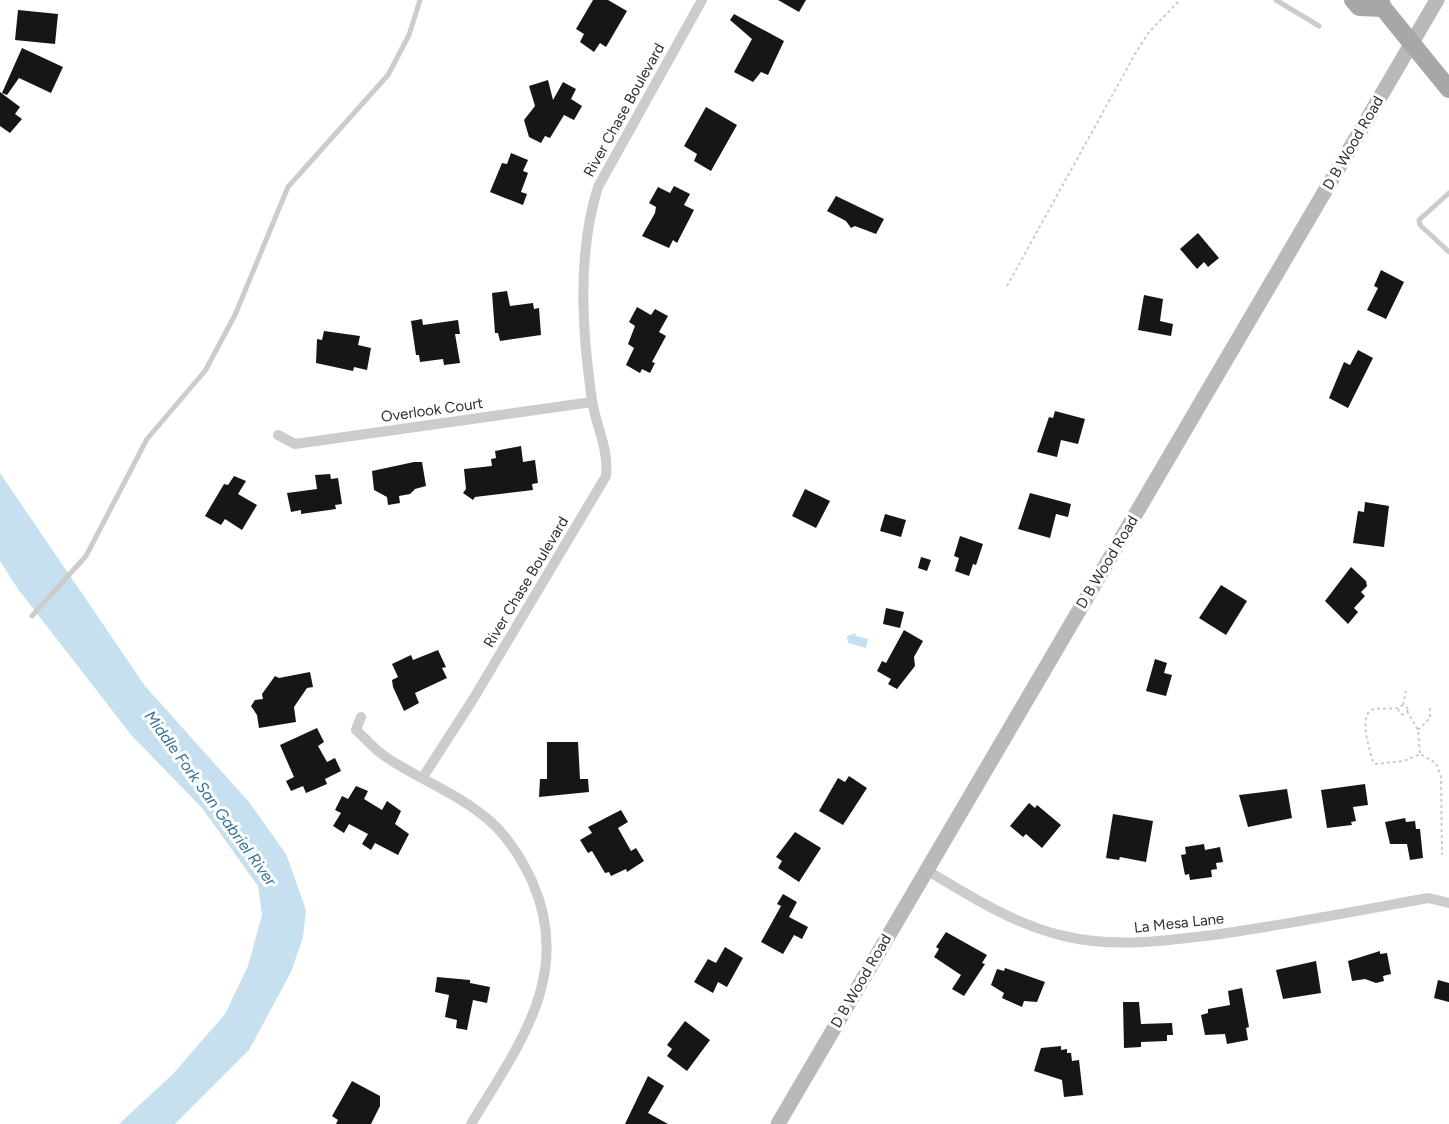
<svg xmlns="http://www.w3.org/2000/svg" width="1449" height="1124" viewBox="0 0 1449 1124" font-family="Figtree,sans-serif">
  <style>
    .water { fill: #c6e0ef }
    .building { fill: #161616 }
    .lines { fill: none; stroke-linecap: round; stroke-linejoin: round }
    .path { stroke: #ccc; stroke-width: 2; stroke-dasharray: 3 3; stroke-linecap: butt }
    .lane { stroke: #ccc; stroke-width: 5 }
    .street { stroke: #ccc; stroke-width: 10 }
    .secondary { stroke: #b9b9b9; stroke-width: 15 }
    .primary { stroke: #a7a7a7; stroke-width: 18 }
    .labels { text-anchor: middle; stroke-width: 6; stroke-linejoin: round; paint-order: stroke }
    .street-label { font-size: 15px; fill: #2f2f2f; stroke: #fff }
    .water-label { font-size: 16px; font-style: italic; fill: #34749a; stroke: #fff }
  </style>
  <rect width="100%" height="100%" fill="#fff"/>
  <g class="water">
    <path d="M 0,473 L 145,686 L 249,802 L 286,854 L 306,910 L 303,937 L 291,972 L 249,1050 L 175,1124 L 119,1124 L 173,1074 L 225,1014 L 248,966 L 262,915 L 258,886 L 202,808 L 132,736 L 18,589 L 0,561 Z"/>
    <path d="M 855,633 L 856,636 L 868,639 L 866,648 L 848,643 L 847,636 Z"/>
  </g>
  <g class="building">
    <path d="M 593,0 L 608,0 L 627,11 L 606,47 L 600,43 L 594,52 L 580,42 L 584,34 L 576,29 Z"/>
    <path d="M 778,0 L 806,0 L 799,12 Z"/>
    <path d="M 18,10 L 58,14 L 55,44 L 15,40 Z"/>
    <path d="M 734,14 L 784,41 L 768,75 L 761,72 L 753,82 L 734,72 L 752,39 L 730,20 Z"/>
    <path d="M 22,48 L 63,67 L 51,93 L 19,78 L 7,95 L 2,93 Z"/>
    <path d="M 548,80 L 553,100 L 563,82 L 576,89 L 571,99 L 582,106 L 574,120 L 564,115 L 550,138 L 545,136 L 541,143 L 529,137 L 524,120 L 535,106 L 529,86 Z"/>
    <path d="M 0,92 L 20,107 L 15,114 L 22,119 L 10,133 L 0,126 Z"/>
    <path d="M 706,107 L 737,125 L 711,171 L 694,161 L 697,154 L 684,146 Z"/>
    <path d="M 511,153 L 528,160 L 523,171 L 528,173 L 521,192 L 527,194 L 523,205 L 490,192 L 502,163 L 507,164 Z"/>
    <path d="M 674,186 L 690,194 L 684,205 L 694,210 L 677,243 L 673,240 L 669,248 L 642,236 L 655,213 L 656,207 L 649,203 L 658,187 L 670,193 Z"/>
    <path d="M 836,196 L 884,219 L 876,234 L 855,226 L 851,228 L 846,221 L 827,211 Z"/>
    <path d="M 1198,233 L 1219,258 L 1208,267 L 1204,262 L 1197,269 L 1180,249 Z"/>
    <path d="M 1381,270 L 1404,282 L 1386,319 L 1367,310 L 1378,288 L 1374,286 Z"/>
    <path d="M 507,291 L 510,306 L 533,303 L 534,309 L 539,308 L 541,335 L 500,341 L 498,333 L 495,333 L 492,293 Z"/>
    <path d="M 1144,295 L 1163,299 L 1160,321 L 1173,324 L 1171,336 L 1138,330 Z"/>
    <path d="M 637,307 L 651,315 L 655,309 L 668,316 L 659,332 L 666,336 L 652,362 L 655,363 L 650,373 L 642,369 L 640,373 L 626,365 L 634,348 L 628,344 L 635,326 L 629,322 Z"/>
    <path d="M 422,319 L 423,325 L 458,320 L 460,334 L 455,334 L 460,363 L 444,365 L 443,359 L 420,362 L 419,355 L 416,355 L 411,321 Z"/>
    <path d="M 324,331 L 360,336 L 358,345 L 371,348 L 367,370 L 354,367 L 353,371 L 316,363 L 317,339 L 322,340 Z"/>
    <path d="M 1358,350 L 1373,358 L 1348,408 L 1329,398 L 1344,362 L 1350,365 Z"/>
    <path d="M 1055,411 L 1085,419 L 1078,444 L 1061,440 L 1057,457 L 1037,452 L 1049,417 L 1053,418 Z"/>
    <path d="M 521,446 L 523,462 L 535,460 L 538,483 L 532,484 L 533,490 L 475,497 L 473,500 L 463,493 L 466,489 L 464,469 L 492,466 L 491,459 L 496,458 L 495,451 Z"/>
    <path d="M 414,462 L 422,462 L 426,486 L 415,489 L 410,494 L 399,496 L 400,503 L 388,505 L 387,497 L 374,490 L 372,471 Z"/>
    <path d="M 330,474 L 331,479 L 338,478 L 342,504 L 335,505 L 336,509 L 301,514 L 301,510 L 291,512 L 287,493 L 317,489 L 315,475 Z"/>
    <path d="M 234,476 L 246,481 L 238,494 L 257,505 L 242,530 L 225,519 L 221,525 L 205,516 L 224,484 L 228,485 Z"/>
    <path d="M 805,489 L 830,501 L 816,528 L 792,516 Z"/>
    <path d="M 1030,493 L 1071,504 L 1068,517 L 1056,514 L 1050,538 L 1018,529 Z"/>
    <path d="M 1365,502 L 1389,506 L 1384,547 L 1353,543 L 1358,511 L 1364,512 Z"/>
    <path d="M 885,514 L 906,520 L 901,537 L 880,531 Z"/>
    <path d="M 960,536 L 983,544 L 976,565 L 973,564 L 969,576 L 955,571 L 959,558 L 954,556 Z"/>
    <path d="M 921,557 L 931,560 L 927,571 L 918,568 Z"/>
    <path d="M 1351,567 L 1366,581 L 1367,586 L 1361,592 L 1365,596 L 1354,608 L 1358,612 L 1348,624 L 1325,601 Z"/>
    <path d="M 1221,585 L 1247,601 L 1226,635 L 1199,618 Z"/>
    <path d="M 886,608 L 904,612 L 900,628 L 883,624 Z"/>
    <path d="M 904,630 L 923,641 L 914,657 L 915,666 L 897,689 L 888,684 L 891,679 L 877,671 L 882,661 L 886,663 Z"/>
    <path d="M 438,650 L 446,667 L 442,668 L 447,678 L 415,693 L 419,703 L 404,711 L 393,687 L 392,680 L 398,677 L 392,664 L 411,655 L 413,660 Z"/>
    <path d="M 1155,659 L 1167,663 L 1164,673 L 1172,675 L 1166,696 L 1146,691 Z"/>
    <path d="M 310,672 L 313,687 L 307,688 L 294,707 L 296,722 L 259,728 L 257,715 L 251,706 L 255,700 L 263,699 L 262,694 L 275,676 L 279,678 Z"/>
    <path d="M 317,728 L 324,742 L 318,746 L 327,762 L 335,758 L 341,771 L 325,779 L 327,784 L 306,793 L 303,786 L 291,791 L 286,781 L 294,777 L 280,745 Z"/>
    <path d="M 547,742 L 578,742 L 580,779 L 588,779 L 589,792 L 539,797 L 540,779 L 547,779 Z"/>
    <path d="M 849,776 L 867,788 L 843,825 L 819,811 L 838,778 L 845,782 Z"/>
    <path d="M 1365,784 L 1368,805 L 1353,807 L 1356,821 L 1351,822 L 1352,825 L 1327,828 L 1321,790 Z"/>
    <path d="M 356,786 L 368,791 L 364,799 L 382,810 L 387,801 L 401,811 L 395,824 L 409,834 L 398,855 L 375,843 L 371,850 L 362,844 L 368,834 L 349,824 L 344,833 L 333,826 L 341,813 L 335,810 L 342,796 L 348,799 Z"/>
    <path d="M 1287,789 L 1292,818 L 1248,827 L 1239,795 Z"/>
    <path d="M 1029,803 L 1035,808 L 1037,805 L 1061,825 L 1042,848 L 1026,834 L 1023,837 L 1010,826 Z"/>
    <path d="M 621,810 L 628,822 L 618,828 L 631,851 L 636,848 L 644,861 L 627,872 L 626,869 L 611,876 L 609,872 L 605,873 L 592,851 L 588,853 L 580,840 L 592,833 L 588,827 Z"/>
    <path d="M 1113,814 L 1153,821 L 1146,862 L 1120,857 L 1119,860 L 1106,858 Z"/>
    <path d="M 1405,818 L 1406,822 L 1415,821 L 1416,829 L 1420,829 L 1423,858 L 1410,860 L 1407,844 L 1390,844 L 1385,822 Z"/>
    <path d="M 795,832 L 821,848 L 799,882 L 778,868 L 782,861 L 776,857 Z"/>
    <path d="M 1204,844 L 1205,850 L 1220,847 L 1223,862 L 1216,863 L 1217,869 L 1211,870 L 1212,877 L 1190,880 L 1189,874 L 1185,875 L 1181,855 L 1186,854 L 1185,847 Z"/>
    <path d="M 783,894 L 797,902 L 789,917 L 808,927 L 802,939 L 794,935 L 783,954 L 761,942 L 781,906 L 777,904 Z"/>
    <path d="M 946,932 L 987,955 L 982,963 L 985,964 L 964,996 L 952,989 L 961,975 L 934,957 L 939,949 L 936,947 Z"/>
    <path d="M 725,947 L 743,958 L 727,987 L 718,982 L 713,993 L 694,982 L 708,959 L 716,963 Z"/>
    <path d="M 1380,951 L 1380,954 L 1387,953 L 1391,974 L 1383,976 L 1384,981 L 1376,983 L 1365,979 L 1352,981 L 1348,961 Z"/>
    <path d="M 1316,961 L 1321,993 L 1283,999 L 1276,970 Z"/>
    <path d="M 1005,968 L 1045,982 L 1037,1002 L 1024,1001 L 1022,1007 L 1002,998 L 1004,993 L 991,985 L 997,969 L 1004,971 Z"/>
    <path d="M 437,977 L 470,980 L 470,983 L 490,987 L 487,1003 L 473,1000 L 467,1030 L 456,1028 L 457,1020 L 445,1017 L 449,995 L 435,992 Z"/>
    <path d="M 1438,980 L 1449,983 L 1449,1002 L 1434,998 Z"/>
    <path d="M 1242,988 L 1249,1027 L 1246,1028 L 1248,1040 L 1227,1044 L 1225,1034 L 1205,1035 L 1201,1015 L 1208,1013 L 1208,1009 L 1230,1005 L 1228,991 Z"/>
    <path d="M 1123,1002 L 1139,1002 L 1141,1024 L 1172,1023 L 1173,1035 L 1167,1035 L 1167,1041 L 1141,1042 L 1141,1047 L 1124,1048 Z"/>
    <path d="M 685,1021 L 710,1040 L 687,1071 L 667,1056 L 672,1049 L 667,1045 Z"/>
    <path d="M 1061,1046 L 1061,1050 L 1067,1049 L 1067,1053 L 1071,1053 L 1072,1061 L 1079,1060 L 1083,1095 L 1064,1097 L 1062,1080 L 1034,1071 L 1041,1048 Z"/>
    <path d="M 648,1076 L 664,1086 L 648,1113 L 668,1124 L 625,1124 Z"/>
    <path d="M 352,1081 L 380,1096 L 380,1106 L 371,1124 L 336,1124 L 338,1120 L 332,1116 Z"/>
  </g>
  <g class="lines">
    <g class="path">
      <path d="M 1007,286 L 1135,54 L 1149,32 L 1180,0"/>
      <path d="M 1403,705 L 1406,691"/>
      <circle cx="1403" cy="710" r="4.5"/>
      <path d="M 1398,708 C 1391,709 1382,708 1374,709 C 1357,713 1370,751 1373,762 L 1376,764 L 1404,761 L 1420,754 L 1436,763 L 1441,777 L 1442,855"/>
      <path d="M 1407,711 L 1418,730 L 1420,754"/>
      <path d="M 1418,730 L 1430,718 L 1430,706"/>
    </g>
    <g class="lane">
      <path d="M 1276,0 L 1319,26"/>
      <path d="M 1449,193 L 1419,220 L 1420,225 L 1449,252"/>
      <path d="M 32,616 L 86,556 L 147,439 L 205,371 L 235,315 L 288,187 L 388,75 L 409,35 L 420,0"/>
    </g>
    <g class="street">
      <path d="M 278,435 L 295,444 L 592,402"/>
      <path d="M 361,717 L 356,730 C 365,738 373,748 383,755 C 417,779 459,793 491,822 C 509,838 522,860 532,881 C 574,975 518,1046 471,1124"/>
      <path d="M 423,777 L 472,701 L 606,476 C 609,448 596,427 592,400 C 582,331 577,254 598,187 L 702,0"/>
      <path d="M 925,869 C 968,895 1015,925 1064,936 C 1114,948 1163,941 1213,935 C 1285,925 1357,911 1428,898 L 1449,903"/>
    </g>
    <path class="secondary" d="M 778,1124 L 1437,0"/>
    <g class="primary">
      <path d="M 1353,0 L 1359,7 L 1383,8"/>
      <path d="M 1380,0 L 1383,8 L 1449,89"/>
    </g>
  </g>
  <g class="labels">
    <g class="street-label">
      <text transform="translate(624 110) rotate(-61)" y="5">River Chase Boulevard</text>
      <text transform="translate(1353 143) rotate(-60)" y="5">D B Wood Road</text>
      <text transform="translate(432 410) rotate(-8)" y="5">Overlook Court</text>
      <text transform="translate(1107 562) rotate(-59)" y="5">D B Wood Road</text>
      <text transform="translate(526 582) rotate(-59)" y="5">River Chase Boulevard</text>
      <text transform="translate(1179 923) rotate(-6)" y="5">La Mesa Lane</text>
      <text transform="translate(861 981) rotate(-60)" y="5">D B Wood Road</text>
    </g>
    <g class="water-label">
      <text transform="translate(211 798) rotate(54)" y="6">Middle Fork San Gabriel River</text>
    </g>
  </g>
</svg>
